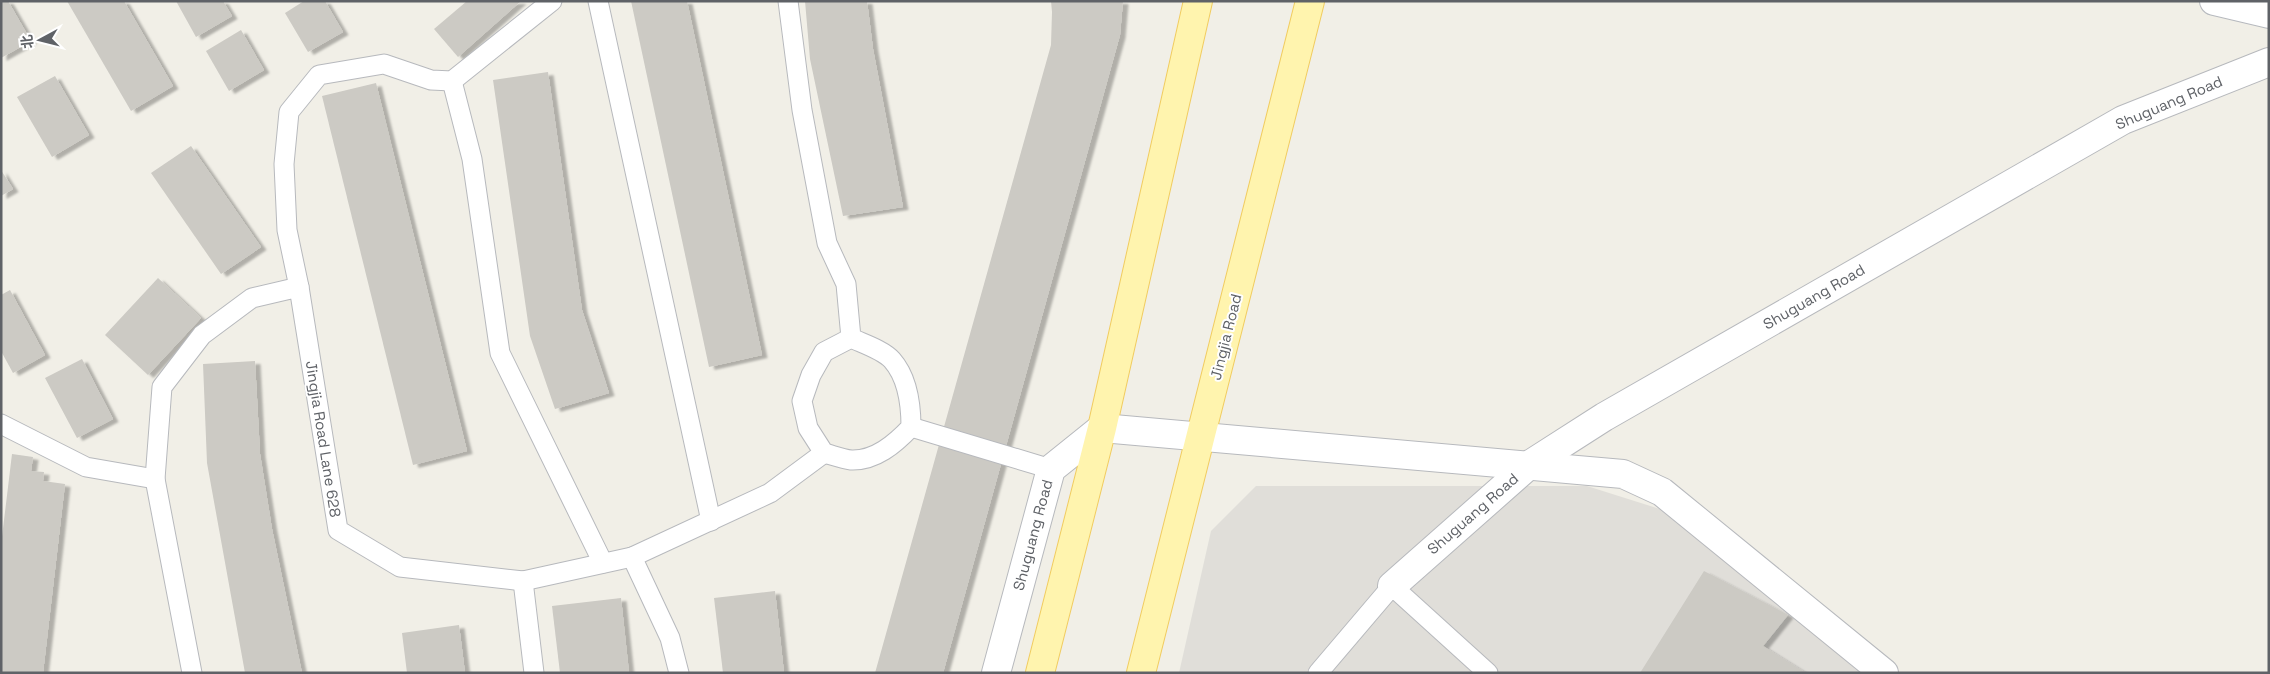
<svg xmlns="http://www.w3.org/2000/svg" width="2270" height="674" viewBox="0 0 2270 674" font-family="'Space Grotesk','Noto Sans SC',sans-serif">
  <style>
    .industrial { fill: #e0ded9 }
    .building { fill: #cccac4; filter: url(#shadow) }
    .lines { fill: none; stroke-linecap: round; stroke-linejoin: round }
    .service-casing { stroke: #b7b9bd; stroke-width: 21 }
    .minor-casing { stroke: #b7b9bd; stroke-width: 30 }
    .secondary-casing { stroke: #b6b9be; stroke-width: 30 }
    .primary-casing { stroke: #f1cc60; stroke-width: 30 }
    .service { stroke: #fff; stroke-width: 19 }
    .minor { stroke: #fff; stroke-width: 28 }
    .secondary { stroke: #fff; stroke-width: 28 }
    .primary { stroke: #fff4ae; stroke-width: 28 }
    .labels { text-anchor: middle; stroke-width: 4; stroke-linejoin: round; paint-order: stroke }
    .street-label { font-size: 15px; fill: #5f6267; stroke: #fff }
  </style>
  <defs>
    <filter id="shadow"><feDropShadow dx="5.5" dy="3" stdDeviation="1" flood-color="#0004"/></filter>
  </defs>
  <rect width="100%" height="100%" fill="#f1efe7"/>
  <path class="industrial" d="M 1256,486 L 1587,486 L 1663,510 L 1863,673 L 1179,673 L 1211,531 Z"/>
  <g class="building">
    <path d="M 1,1 L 8,1 L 31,41 L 1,58 Z"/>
    <path d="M 67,1 L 124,1 L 173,86 L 131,111 Z"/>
    <path d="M 176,1 L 223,1 L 232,16 L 196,37 Z"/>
    <path d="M 304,1 L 325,1 L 343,32 L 308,52 L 285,13 Z"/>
    <path d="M 467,1 L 521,1 L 458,57 L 434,29 Z"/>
    <path d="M 631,1 L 687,1 L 762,355 L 709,367 Z"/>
    <path d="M 805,1 L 867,1 L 873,49 L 903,207 L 843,216 L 810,59 Z"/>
    <path d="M 1051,1 L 1123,1 L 1120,35 L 943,673 L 875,673 L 1051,45 L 1052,12 Z"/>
    <path d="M 241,30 L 264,70 L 229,91 L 206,51 Z"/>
    <path d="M 548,72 L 582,310 L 609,393 L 555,409 L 530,336 L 493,80 Z"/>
    <path d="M 55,76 L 89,135 L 52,157 L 17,97 Z"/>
    <path d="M 376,83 L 467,451 L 413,465 L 322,96 Z"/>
    <path d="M 191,146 L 261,247 L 221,274 L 151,173 Z"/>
    <path d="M 1,170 L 13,189 L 1,196 Z"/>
    <path d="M 158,278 L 201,318 L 148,375 L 105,335 Z"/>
    <path d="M 10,290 L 45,355 L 13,373 L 1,351 L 1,295 Z"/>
    <path d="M 82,359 L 113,419 L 77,438 L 45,378 Z"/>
    <path d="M 255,361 L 260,454 L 272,529 L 302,673 L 245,673 L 207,463 L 203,364 Z"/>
    <path d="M 12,454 L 33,457 L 31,471 L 44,472 L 43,481 L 65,484 L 43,673 L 1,673 L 1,545 Z"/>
    <path d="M 1704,571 L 1788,615 L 1763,646 L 1806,673 L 1640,673 Z"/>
    <path d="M 775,591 L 784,673 L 723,673 L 714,598 Z"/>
    <path d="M 621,598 L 629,673 L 560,673 L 552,606 Z"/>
    <path d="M 459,625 L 465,673 L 407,673 L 402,633 Z"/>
  </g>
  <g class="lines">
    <g class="service-casing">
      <g id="service">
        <path d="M 598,1 L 711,521"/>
        <path d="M 788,1 L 802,110 L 827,243 L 846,284 L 851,338 C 864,344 883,350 892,360 C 908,378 911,405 911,427 C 895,444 875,461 851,460 C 842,459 832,455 824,453 L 808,428 L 802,401 L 811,375 L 824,352 L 851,338"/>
        <path d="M 452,81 L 472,159 L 500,353 L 603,563"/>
        <path d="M 299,287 L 287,230 L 284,164 L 289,112 L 319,75 L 384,64 L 431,80 L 452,81 L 552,1"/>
        <path d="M 1,424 L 86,467 L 155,479"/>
        <path d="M 911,427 L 1051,469"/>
        <path d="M 632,557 L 670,638 L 679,673"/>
        <path d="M 523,581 L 534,673"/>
        <path d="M 192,673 L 155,479 L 162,387 L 202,335 L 252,298 L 299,287 L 338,530 L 400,567 L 523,581 L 632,557 L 770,493 L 824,453"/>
        <path d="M 1318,673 L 1392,586 L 1488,673"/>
      </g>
    </g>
    <g class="minor-casing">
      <g id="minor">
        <path d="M 1392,586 L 1529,465 L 1604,417 L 2123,120 L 2269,62"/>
        <path d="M 996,673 L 1051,469 L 1102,428 L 1623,474 L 1662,492 L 1884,673"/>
      </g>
    </g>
    <g class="secondary-casing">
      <path id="secondary" d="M 2214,1 L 2269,14"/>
    </g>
    <g class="primary-casing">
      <g id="primary">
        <path d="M 1040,673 L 1102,428 L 1198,1"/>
        <path d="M 1141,673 L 1310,1"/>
      </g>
    </g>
    <use href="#service" class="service"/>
    <use href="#minor" class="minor"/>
    <use href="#secondary" class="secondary"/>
    <use href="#primary" class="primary"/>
  </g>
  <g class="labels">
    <g class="street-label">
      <text transform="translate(2169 103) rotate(-23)" y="5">Shuguang Road</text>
      <text transform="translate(1814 297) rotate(-30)" y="5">Shuguang Road</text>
      <text transform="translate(1226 337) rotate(-76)" y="5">Jingjia Road</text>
      <text transform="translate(323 439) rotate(81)" y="5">Jingjia Road Lane 628</text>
      <text transform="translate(1473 514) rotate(-41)" y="5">Shuguang Road</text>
      <text transform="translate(1033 535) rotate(-75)" y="5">Shuguang Road</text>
    </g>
  </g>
  <rect width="2270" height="674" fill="none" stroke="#5f6267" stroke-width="5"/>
  <g transform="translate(40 40) rotate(263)" stroke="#ffffff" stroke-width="4" paint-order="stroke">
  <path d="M0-4L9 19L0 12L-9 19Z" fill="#5f6267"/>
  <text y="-8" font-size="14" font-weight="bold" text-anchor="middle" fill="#5f6267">北</text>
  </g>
</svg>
